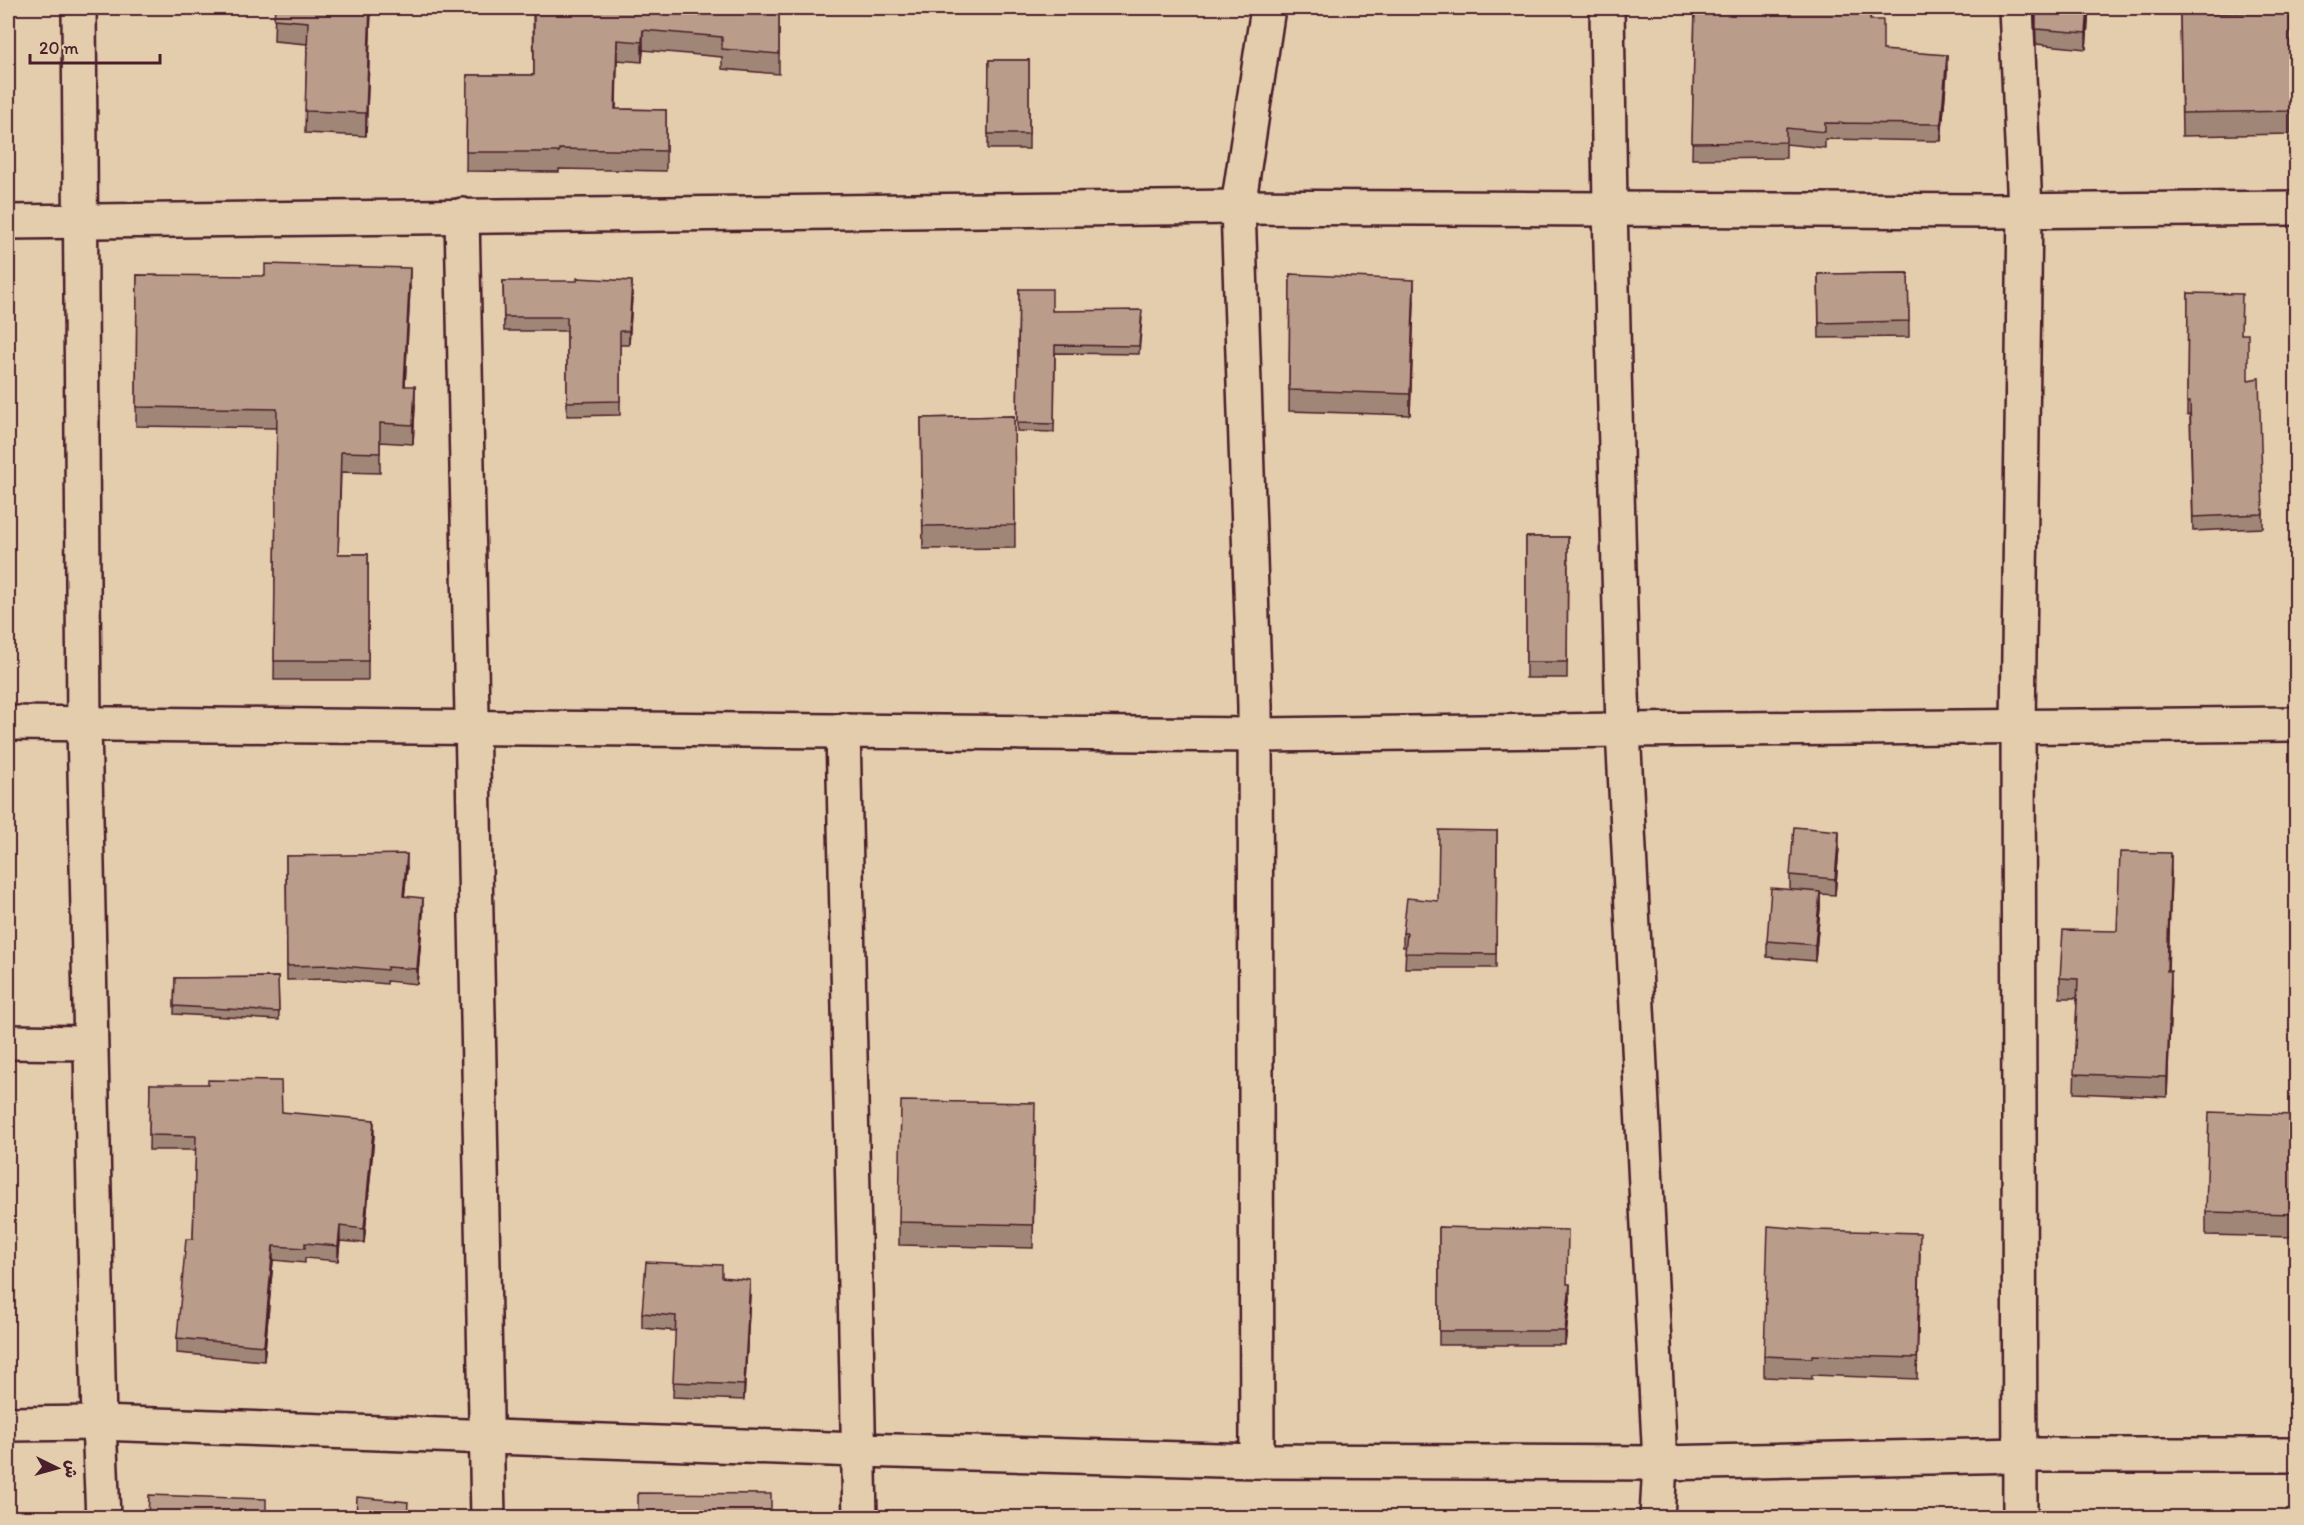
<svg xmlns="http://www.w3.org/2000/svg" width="2304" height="1525" viewBox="0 0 2304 1525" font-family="Itim,'Playpen Sans Arabic',sans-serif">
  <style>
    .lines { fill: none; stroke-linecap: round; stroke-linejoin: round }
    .street-casing { stroke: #4a1f2b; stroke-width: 38 }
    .street { stroke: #e4cdad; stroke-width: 33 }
    .wall { fill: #9f8676; stroke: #4a1f2b; stroke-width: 1.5 }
    .shaded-wall { fill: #826d60; stroke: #4a1f2b; stroke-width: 1.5 }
    .building { fill: #b99c89; stroke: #4a1f2b; stroke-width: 1.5 }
  </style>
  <rect width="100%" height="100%" fill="#e4cdad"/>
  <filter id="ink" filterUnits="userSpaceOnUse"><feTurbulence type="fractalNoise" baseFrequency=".0167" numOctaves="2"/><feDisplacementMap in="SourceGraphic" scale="12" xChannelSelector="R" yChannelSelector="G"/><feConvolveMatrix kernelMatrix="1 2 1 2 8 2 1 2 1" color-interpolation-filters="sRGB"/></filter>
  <g filter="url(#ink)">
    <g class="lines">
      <g class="street-casing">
        <g id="street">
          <path d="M 79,8 L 84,725 L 99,1423 L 103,1518"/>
          <path d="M 1607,8 L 1610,207 L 1623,730 L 1660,1463 L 1657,1518"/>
          <path d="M 2016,8 L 2025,210 L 2018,726 L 2020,1518"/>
          <path d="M 462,215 L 488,1518"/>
          <path d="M 8,222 L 1238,207 L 1992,211 L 2296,208"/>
          <path d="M 8,723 L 1255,735 L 1623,730 L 2296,724"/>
          <path d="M 843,730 L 860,1518"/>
          <path d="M 8,1042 L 90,1043"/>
          <path d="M 8,1424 L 99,1423 L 858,1450 L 1257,1461 L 1660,1463 L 2020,1455 L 2296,1455"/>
          <path d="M 1257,1461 L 1255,706 L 1238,207 L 1268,8"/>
        </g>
      </g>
      <use href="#street" class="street"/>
    </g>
    <g class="wall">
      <path d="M 275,8 L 371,8 L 366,136 L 305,133 L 307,44 L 274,41 Z"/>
      <path d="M 533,8 L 779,8 L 779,74 L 722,69 L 722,57 L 643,50 L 642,62 L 617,60 L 616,109 L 666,110 L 666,171 L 559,169 L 559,172 L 466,171 L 467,75 L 534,75 Z"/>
      <path d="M 1695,8 L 1767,11 L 1768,8 L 1871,8 L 1870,20 L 1883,50 L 1947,71 L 1941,141 L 1825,139 L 1825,148 L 1786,144 L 1786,158 L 1692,159 Z"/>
      <path d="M 2035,8 L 2089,8 L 2086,49 L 2036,44 Z"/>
      <path d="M 2290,12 L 2291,134 L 2182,136 L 2180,14 Z"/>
      <path d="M 989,60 L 1029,60 L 1029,149 L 988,149 Z"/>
      <path d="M 1908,273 L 1909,337 L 1819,338 L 1818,274 Z"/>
      <path d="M 1290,274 L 1414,301 L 1410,415 L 1289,411 Z"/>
      <path d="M 137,275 L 410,287 L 405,386 L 415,405 L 413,444 L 380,442 L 380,473 L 341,472 L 338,554 L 368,554 L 368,680 L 274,680 L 277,428 L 136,426 Z"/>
      <path d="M 503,281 L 632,295 L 629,345 L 620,345 L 620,415 L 567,416 L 567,331 L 504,331 Z"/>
      <path d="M 1019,289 L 1052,311 L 1142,318 L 1139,354 L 1055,353 L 1054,432 L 1017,431 Z"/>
      <path d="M 2188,293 L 2248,380 L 2263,514 L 2263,528 L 2193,531 L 2190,415 L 2187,415 Z"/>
      <path d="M 1014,416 L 1015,548 L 923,549 L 921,418 Z"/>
      <path d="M 1526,537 L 1568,537 L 1567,678 L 1526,678 Z"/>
      <path d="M 1497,831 L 1496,968 L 1405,968 L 1406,947 L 1403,947 L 1403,933 L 1438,901 Z"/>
      <path d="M 1839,847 L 1835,895 L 1820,894 L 1820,908 L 1815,961 L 1767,957 L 1767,941 L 1790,890 L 1790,875 Z"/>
      <path d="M 286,856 L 407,868 L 404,896 L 423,912 L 417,984 L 387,981 L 387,984 L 331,979 L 287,980 Z"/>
      <path d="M 2171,873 L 2168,971 L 2171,990 L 2167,1097 L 2074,1093 L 2077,998 L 2060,998 L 2060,978 L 2117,931 Z"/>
      <path d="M 278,977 L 279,1020 L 174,1014 L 175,978 Z"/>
      <path d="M 150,1084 L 282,1112 L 374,1135 L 364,1243 L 340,1241 L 338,1261 L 305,1258 L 305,1263 L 273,1260 L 264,1361 L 177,1353 L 177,1338 L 193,1239 L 196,1150 L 149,1150 Z"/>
      <path d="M 2296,1115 L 2296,1237 L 2206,1235 L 2206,1212 Z"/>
      <path d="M 1035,1126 L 1033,1248 L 899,1245 L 899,1222 Z"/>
      <path d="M 1439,1227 L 1568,1284 L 1570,1298 L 1565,1345 L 1439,1345 Z"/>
      <path d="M 1816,1230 L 1920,1253 L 1917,1379 L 1812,1375 L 1812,1379 L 1764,1377 L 1764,1356 Z"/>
      <path d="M 722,1277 L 750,1294 L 744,1400 L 673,1397 L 676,1331 L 642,1328 L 642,1313 Z"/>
    </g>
    <g class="shaded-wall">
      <path d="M 370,8 L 371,8 L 366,136 L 366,113 Z"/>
      <path d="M 2088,8 L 2089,8 L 2086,49 L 2086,33 Z"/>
      <path d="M 643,30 L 643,50 L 642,62 L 642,42 Z"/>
      <path d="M 617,40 L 617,60 L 615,129 L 615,109 Z"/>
      <path d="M 1947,55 L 1947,71 L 1941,141 L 1941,124 Z"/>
      <path d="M 410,268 L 410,287 L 404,405 L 404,386 Z"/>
      <path d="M 1414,280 L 1414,301 L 1410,415 L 1410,394 Z"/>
      <path d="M 632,281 L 632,295 L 629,345 L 629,331 Z"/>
      <path d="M 415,386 L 415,405 L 413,444 L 413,425 Z"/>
      <path d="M 1839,831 L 1839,847 L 1835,895 L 1835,879 Z"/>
      <path d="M 2171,853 L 2171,873 L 2167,990 L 2167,971 Z"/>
      <path d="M 407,854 L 407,868 L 403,910 L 403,896 Z"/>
      <path d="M 1820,892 L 1820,908 L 1815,961 L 1815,945 Z"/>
      <path d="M 423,898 L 423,912 L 417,984 L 417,969 Z"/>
      <path d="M 2171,971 L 2171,990 L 2167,1097 L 2167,1077 Z"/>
      <path d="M 374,1120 L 374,1135 L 364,1243 L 364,1229 Z"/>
      <path d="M 340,1226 L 340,1241 L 338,1261 L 338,1246 Z"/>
      <path d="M 273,1246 L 273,1260 L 264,1361 L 264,1346 Z"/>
      <path d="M 750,1280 L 750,1294 L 744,1400 L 744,1385 Z"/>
      <path d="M 1570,1284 L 1570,1298 L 1565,1345 L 1565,1331 Z"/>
    </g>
    <g class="building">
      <path d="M 275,8 L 370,8 L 366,113 L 305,111 L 308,22 L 274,19 Z"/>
      <path d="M 534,8 L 779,8 L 779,54 L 722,49 L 722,37 L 643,30 L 642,42 L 617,40 L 615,109 L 666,110 L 666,151 L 559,149 L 559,152 L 466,152 L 467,75 L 534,75 Z"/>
      <path d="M 1695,8 L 1767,11 L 1768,8 L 1870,8 L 1870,20 L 1883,20 L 1883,50 L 1947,55 L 1941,124 L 1825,123 L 1825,132 L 1786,128 L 1786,142 L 1692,143 Z"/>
      <path d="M 2036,8 L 2088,8 L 2086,33 L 2036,29 Z"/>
      <path d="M 2290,12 L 2291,111 L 2182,113 L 2180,14 Z"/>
      <path d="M 989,60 L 1029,60 L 1029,134 L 988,134 Z"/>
      <path d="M 265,264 L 410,268 L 404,386 L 415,386 L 413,425 L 380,423 L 380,453 L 341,452 L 338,554 L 368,554 L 368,661 L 274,661 L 277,409 L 136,407 L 137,275 L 265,276 Z"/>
      <path d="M 1908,273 L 1909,321 L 1819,323 L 1818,274 Z"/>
      <path d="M 1290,274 L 1414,280 L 1410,394 L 1289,390 Z"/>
      <path d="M 577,278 L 632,281 L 629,331 L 620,331 L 620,401 L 567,402 L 567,317 L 504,317 L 503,281 L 577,281 Z"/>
      <path d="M 1019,289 L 1052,289 L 1052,311 L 1142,310 L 1139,346 L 1055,345 L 1054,424 L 1017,423 Z"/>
      <path d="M 2188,293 L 2242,294 L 2241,334 L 2248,334 L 2248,380 L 2259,378 L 2263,514 L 2193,517 L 2190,402 L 2187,402 Z"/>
      <path d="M 1014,416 L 1015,525 L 923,526 L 921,418 Z"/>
      <path d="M 1526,537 L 1568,537 L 1567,662 L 1526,662 Z"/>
      <path d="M 1794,827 L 1839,831 L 1835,879 L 1790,875 Z"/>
      <path d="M 1439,830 L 1497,831 L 1496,954 L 1405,953 L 1407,933 L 1403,933 L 1407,898 L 1438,901 Z"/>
      <path d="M 2120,852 L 2171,853 L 2167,971 L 2171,971 L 2167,1077 L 2074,1074 L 2078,979 L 2060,978 L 2063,930 L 2117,931 Z"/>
      <path d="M 407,854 L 403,896 L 423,898 L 417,969 L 387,967 L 387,970 L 331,965 L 287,966 L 286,856 Z"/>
      <path d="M 1771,888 L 1820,892 L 1815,945 L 1767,941 Z"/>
      <path d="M 278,977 L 279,1012 L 174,1006 L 175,978 Z"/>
      <path d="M 208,1080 L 281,1081 L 282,1112 L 374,1120 L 364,1229 L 340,1226 L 338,1246 L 305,1243 L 305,1248 L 273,1246 L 264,1346 L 177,1338 L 186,1239 L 193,1239 L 196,1136 L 149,1135 L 150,1084 L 208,1084 Z"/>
      <path d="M 901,1101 L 1035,1103 L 1033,1225 L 899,1222 Z"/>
      <path d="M 2209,1112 L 2296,1115 L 2296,1214 L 2206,1212 Z"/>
      <path d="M 1768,1226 L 1816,1230 L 1920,1233 L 1917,1358 L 1812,1355 L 1812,1358 L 1764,1356 Z"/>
      <path d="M 1439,1227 L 1568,1230 L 1567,1284 L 1570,1284 L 1565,1331 L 1439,1331 Z"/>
      <path d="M 646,1262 L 722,1265 L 722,1277 L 750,1280 L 744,1385 L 673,1382 L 676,1316 L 642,1313 Z"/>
      <path d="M 638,1493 L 771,1494 L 771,1518 L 638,1518 Z"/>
      <path d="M 149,1495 L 266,1499 L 266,1518 L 148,1518 Z"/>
      <path d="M 357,1497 L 408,1502 L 407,1518 L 356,1518 Z"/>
    </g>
  </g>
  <rect width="2304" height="1525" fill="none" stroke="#e4cdad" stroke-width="30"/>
  <rect x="15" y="15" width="2274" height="1495" fill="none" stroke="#4a1f2b" stroke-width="2" filter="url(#ink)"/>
  <g transform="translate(57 1468) rotate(95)" stroke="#e4cdad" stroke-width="4.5" paint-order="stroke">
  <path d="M0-4.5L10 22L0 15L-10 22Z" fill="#4a1f2b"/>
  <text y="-9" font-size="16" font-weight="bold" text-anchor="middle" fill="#4a1f2b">ش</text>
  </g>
  <path d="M30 54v9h130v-9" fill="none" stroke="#4a1f2b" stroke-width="3"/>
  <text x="39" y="54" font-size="18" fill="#4a1f2b" stroke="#e4cdad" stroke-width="4.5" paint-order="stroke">20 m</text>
</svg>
